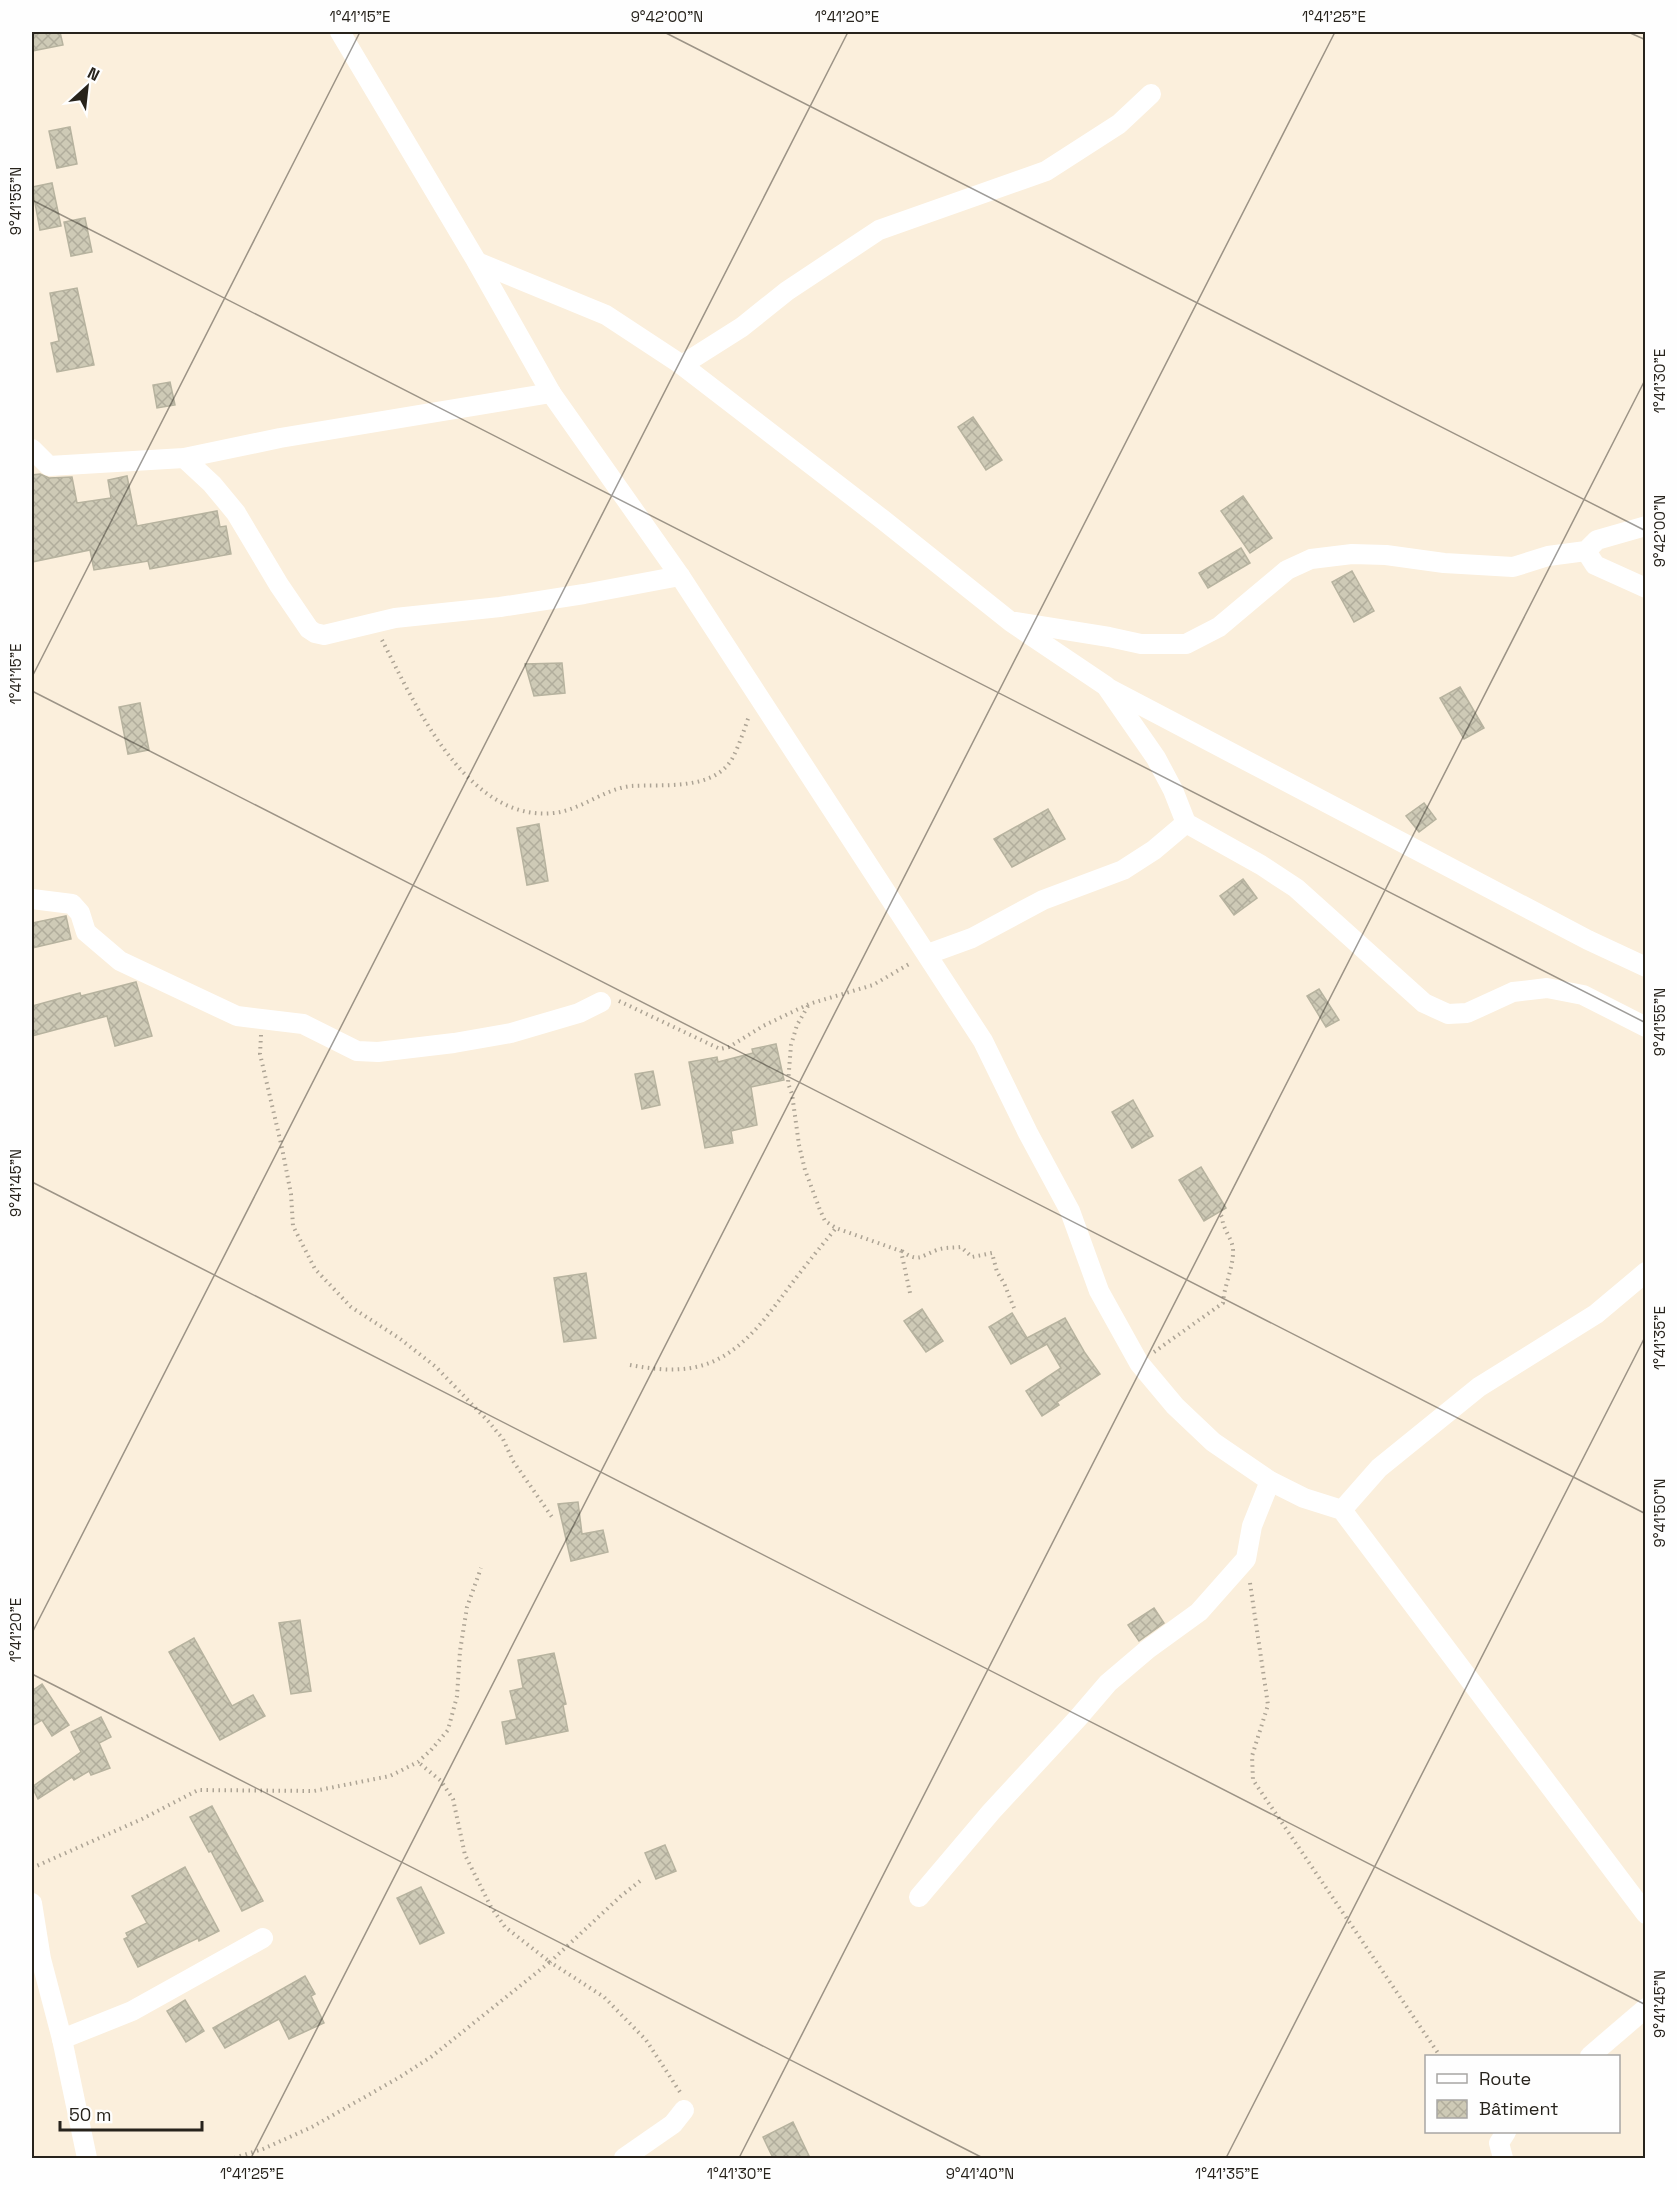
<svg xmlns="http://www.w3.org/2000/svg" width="1677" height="2190" viewBox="0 0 1677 2190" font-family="'Space Grotesk',sans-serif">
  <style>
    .building { fill: url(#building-cross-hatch); stroke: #b7b39f; stroke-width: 1.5 }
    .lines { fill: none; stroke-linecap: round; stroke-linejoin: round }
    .path { stroke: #ada495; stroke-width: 4; stroke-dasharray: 1.5 4.5; stroke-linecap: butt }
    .minor { stroke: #fff; stroke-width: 20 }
    .ticks { fill: none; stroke: #27231c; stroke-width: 1.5; stroke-opacity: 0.45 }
    .neatline { fill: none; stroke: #27231c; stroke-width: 2 }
    .ticks-label { font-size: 15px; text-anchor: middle; fill: #27231c }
  </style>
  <defs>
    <pattern id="building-cross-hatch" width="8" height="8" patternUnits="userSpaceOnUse" patternTransform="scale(1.5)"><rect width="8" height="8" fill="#cecab6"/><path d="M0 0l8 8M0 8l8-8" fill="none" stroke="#b1ad9c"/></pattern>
  </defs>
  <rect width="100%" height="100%" fill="#fbefdc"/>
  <g class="building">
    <path d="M 32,32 L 60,32 L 63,45 L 32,51 Z"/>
    <path d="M 70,127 L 77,164 L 57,168 L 49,131 Z"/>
    <path d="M 52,183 L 61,226 L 40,230 L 32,187 Z"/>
    <path d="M 85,218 L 92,252 L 71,256 L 64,222 Z"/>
    <path d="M 77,288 L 94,365 L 57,372 L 51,343 L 59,341 L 50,293 Z"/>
    <path d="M 170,382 L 175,405 L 157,408 L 153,385 Z"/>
    <path d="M 973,417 L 1002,460 L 986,470 L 958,427 Z"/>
    <path d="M 40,474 L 49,478 L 72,477 L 77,503 L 111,498 L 108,480 L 127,476 L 137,526 L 217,511 L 220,527 L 226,526 L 231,554 L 150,569 L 148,561 L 94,570 L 90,550 L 32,562 L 32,475 Z"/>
    <path d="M 1243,496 L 1272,538 L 1250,553 L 1221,511 Z"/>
    <path d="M 1241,548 L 1250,563 L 1208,588 L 1199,573 Z"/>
    <path d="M 1352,571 L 1374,611 L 1354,622 L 1332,582 Z"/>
    <path d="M 562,663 L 565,693 L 534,696 L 525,664 Z"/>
    <path d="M 1460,687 L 1484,728 L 1464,739 L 1440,698 Z"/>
    <path d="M 140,703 L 149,750 L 128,754 L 119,707 Z"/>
    <path d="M 1424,803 L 1436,819 L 1419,832 L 1406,816 Z"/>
    <path d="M 1048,809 L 1065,839 L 1012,867 L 994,839 Z"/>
    <path d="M 539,824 L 548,881 L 527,885 L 517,828 Z"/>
    <path d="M 1243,879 L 1257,898 L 1234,915 L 1220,896 Z"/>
    <path d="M 66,916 L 71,939 L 32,948 L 32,923 Z"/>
    <path d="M 136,982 L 152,1036 L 115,1046 L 107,1016 L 32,1036 L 32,1006 L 80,993 L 81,996 Z"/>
    <path d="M 1319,989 L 1339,1020 L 1326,1027 L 1307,996 Z"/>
    <path d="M 776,1044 L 784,1080 L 751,1087 L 757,1125 L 731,1131 L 733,1143 L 705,1148 L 689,1062 L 717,1057 L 718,1062 L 753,1053 L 752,1049 Z"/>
    <path d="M 653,1071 L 660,1105 L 642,1109 L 635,1074 Z"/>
    <path d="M 1133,1100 L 1153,1136 L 1132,1148 L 1112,1112 Z"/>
    <path d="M 1201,1167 L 1226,1208 L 1204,1221 L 1179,1180 Z"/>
    <path d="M 586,1273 L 596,1338 L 564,1342 L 554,1278 Z"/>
    <path d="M 922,1309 L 943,1341 L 926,1352 L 904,1321 Z"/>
    <path d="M 1012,1313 L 1027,1338 L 1065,1318 L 1085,1353 L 1100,1374 L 1057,1402 L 1059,1405 L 1042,1416 L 1026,1391 L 1061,1368 L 1047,1344 L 1011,1364 L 989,1327 Z"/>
    <path d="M 578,1502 L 582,1534 L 603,1530 L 608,1552 L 571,1561 L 558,1504 Z"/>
    <path d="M 1154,1608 L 1164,1623 L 1139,1641 L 1128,1625 Z"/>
    <path d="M 300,1620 L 311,1691 L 291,1694 L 279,1623 Z"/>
    <path d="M 194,1638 L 232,1706 L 253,1695 L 265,1716 L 220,1740 L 169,1652 Z"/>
    <path d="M 554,1653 L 566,1704 L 563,1705 L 568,1731 L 506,1744 L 502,1722 L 517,1719 L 510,1691 L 523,1688 L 518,1660 Z"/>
    <path d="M 42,1684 L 69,1725 L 52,1736 L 42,1720 L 32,1726 L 32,1691 Z"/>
    <path d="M 101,1717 L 111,1737 L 99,1743 L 110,1768 L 91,1775 L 89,1771 L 74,1780 L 72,1777 L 38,1799 L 32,1787 L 81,1752 L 71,1732 Z"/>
    <path d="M 212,1806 L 263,1901 L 242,1911 L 211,1851 L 209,1852 L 190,1817 Z"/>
    <path d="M 665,1845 L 676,1871 L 656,1879 L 645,1853 Z"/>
    <path d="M 185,1867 L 219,1931 L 199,1941 L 198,1938 L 138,1967 L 124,1939 L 128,1937 L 126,1933 L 147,1923 L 132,1896 Z"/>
    <path d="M 421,1887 L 444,1933 L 420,1944 L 397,1898 Z"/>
    <path d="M 305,1976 L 315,1994 L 311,1996 L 324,2023 L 289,2039 L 279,2019 L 225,2048 L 213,2028 Z"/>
    <path d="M 185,2000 L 204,2031 L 186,2042 L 167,2011 Z"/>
    <path d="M 793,2122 L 810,2158 L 773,2158 L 763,2137 Z"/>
  </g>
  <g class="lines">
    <g class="path">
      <path d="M 382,640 C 414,702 467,823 554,813 C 581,810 604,789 631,786 C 663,784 713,791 732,759 C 739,746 744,730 749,716"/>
      <path d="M 619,1001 L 720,1049 L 729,1047 L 763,1026 L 809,1004 L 873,985 L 911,963"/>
      <path d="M 808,1006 L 797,1025 L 791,1045 L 788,1083 L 792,1094 L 799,1145 L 805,1170 L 820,1210 L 825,1221 L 836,1228 L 901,1251 L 910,1293"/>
      <path d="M 261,1035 L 260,1054 L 282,1148 L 291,1194 L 293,1226 L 315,1269 L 351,1307 L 399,1338 L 436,1367 L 488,1421 L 503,1439 L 513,1461 L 552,1517"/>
      <path d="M 902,1251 C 918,1263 921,1256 937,1250 C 945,1247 953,1248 961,1247 L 972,1257 L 992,1253 L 997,1272 L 1004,1283 L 1014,1308"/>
      <path d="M 1154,1352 L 1223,1303 C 1224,1285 1234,1267 1233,1249 C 1232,1238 1223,1230 1222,1217 L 1219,1212"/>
      <path d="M 630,1365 C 657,1370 686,1373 712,1362 C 749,1346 772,1309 796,1278 C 809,1261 822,1245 836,1228"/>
      <path d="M 1250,1583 L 1268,1705 L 1252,1756 L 1253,1780 L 1440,2056"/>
      <path d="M 32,1868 L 142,1819 L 198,1790 L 314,1791 L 390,1776 L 418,1762 L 431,1750 L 448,1730 L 457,1696 L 460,1651 L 467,1607 L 481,1568"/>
      <path d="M 640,1881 L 621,1896 L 550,1962 L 604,1997 L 646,2040 L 680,2092"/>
      <path d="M 234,2158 L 263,2149 L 312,2127 L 400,2077 L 431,2057 L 550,1962 L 505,1927 L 491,1907 L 465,1855 L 453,1799 L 441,1781 L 418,1762"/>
    </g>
    <g class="minor">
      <path d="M 340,32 L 477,262 L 551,393 L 680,576 L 983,1041 L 1028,1133 L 1070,1211 L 1099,1291 L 1139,1363 L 1175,1406 L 1213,1442 L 1270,1481 L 1304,1498 L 1342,1510 L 1646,1914"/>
      <path d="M 477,262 L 606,315 L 682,365 L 882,519 L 1011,622 L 1106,686 L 1156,758 L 1173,790 L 1186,823 L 1261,865 L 1296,888 L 1424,1003 L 1448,1014 L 1467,1013 L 1513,992 L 1547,988 L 1583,995 L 1646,1027"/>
      <path d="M 682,365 L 742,327 L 787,291 L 879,230 L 1046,171 L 1119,124 L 1151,94"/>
      <path d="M 32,449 L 49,466 L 184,458 L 280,438 L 551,393"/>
      <path d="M 184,458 L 212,484 L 236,513 L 279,585 L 309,629 L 315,633 L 324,635 L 395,618 L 500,607 L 584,594 L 680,576"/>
      <path d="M 1586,551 L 1595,565 L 1646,588"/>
      <path d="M 1015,622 L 1109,637 L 1141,644 L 1186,644 L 1219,627 L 1287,570 L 1311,559 L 1352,554 L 1386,555 L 1444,563 L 1513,567 L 1548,556 L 1586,551 L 1597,540 L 1646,526"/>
      <path d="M 1110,689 L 1588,940 L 1646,967"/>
      <path d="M 32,899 L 72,904 L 80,913 L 86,932 L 120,961 L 237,1016 L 303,1024 L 357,1051 L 378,1052 L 454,1043 L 511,1033 L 579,1013 L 601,1002"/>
      <path d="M 928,954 L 972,938 L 1043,900 L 1123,870 L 1154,850 L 1186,823"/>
      <path d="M 1342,1510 L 1379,1468 L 1479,1387 L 1596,1314 L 1646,1272"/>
      <path d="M 919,1897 L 991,1812 L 1078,1718 L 1108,1683 L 1148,1649 L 1199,1612 L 1246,1559 L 1252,1526 L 1270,1481"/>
      <path d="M 32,1903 L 41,1959 L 62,2039 L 87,2158"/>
      <path d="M 62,2039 L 132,2011 L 263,1938"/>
      <path d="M 1590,2056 L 1646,2008"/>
      <path d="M 624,2158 L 673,2124 L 684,2110"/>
      <path d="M 1503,2158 L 1499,2143 L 1506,2132"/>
    </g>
  </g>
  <path class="ticks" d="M 664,32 L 1646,531M 1628,32 L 1646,40M 32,200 L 1646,1023M 32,677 L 360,32M 32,691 L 1646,1514M 32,1182 L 1646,2005M 32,1633 L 848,32M 32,1674 L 983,2158M 251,2158 L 1335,32M 739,2158 L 1646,378M 1226,2158 L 1646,1335"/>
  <rect width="1677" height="2190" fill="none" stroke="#fefefe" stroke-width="66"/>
  <rect x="1425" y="2055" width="195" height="78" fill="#fefefe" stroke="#a8a6a4" stroke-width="1.5"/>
  <rect x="1437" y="2074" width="30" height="9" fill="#ffffff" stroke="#a8a6a4" stroke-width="1.5"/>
  <text x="1479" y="2085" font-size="18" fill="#27231c">Route</text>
  <rect x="1437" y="2100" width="30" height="18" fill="url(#building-cross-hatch)" stroke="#a8a6a4" stroke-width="1.5"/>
  <text x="1479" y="2115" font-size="18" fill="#27231c">Bâtiment</text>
  <g transform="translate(87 87) rotate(27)" stroke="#fefefe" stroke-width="4.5" paint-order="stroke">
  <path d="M0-4.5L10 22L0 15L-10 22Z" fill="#27231c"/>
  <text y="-9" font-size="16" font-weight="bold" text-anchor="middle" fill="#27231c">N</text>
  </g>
  <path d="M60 2121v9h142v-9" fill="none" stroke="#27231c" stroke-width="3"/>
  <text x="69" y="2121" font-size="18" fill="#27231c" stroke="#fefefe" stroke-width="4.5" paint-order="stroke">50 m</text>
  <rect x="33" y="33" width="1611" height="2124" class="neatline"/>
  <g class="ticks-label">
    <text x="360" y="22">1°41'15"E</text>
    <text x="667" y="22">9°42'00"N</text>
    <text x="847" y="22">1°41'20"E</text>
    <text x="1334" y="22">1°41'25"E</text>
    <text transform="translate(16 201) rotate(-90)" y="5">9°41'55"N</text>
    <text transform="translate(1660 381) rotate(-90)" y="5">1°41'30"E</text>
    <text transform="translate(1660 531) rotate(-90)" y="5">9°42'00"N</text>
    <text transform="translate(16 674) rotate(-90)" y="5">1°41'15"E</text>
    <text transform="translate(1660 1022) rotate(-90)" y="5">9°41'55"N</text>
    <text transform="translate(16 1183) rotate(-90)" y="5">9°41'45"N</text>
    <text transform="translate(1660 1338) rotate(-90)" y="5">1°41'35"E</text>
    <text transform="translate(1660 1513) rotate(-90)" y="5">9°41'50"N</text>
    <text transform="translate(16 1630) rotate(-90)" y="5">1°41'20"E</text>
    <text transform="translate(1660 2004) rotate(-90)" y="5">9°41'45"N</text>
    <text x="252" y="2179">1°41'25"E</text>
    <text x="739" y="2179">1°41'30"E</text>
    <text x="980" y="2179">9°41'40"N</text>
    <text x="1227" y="2179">1°41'35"E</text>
  </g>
</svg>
